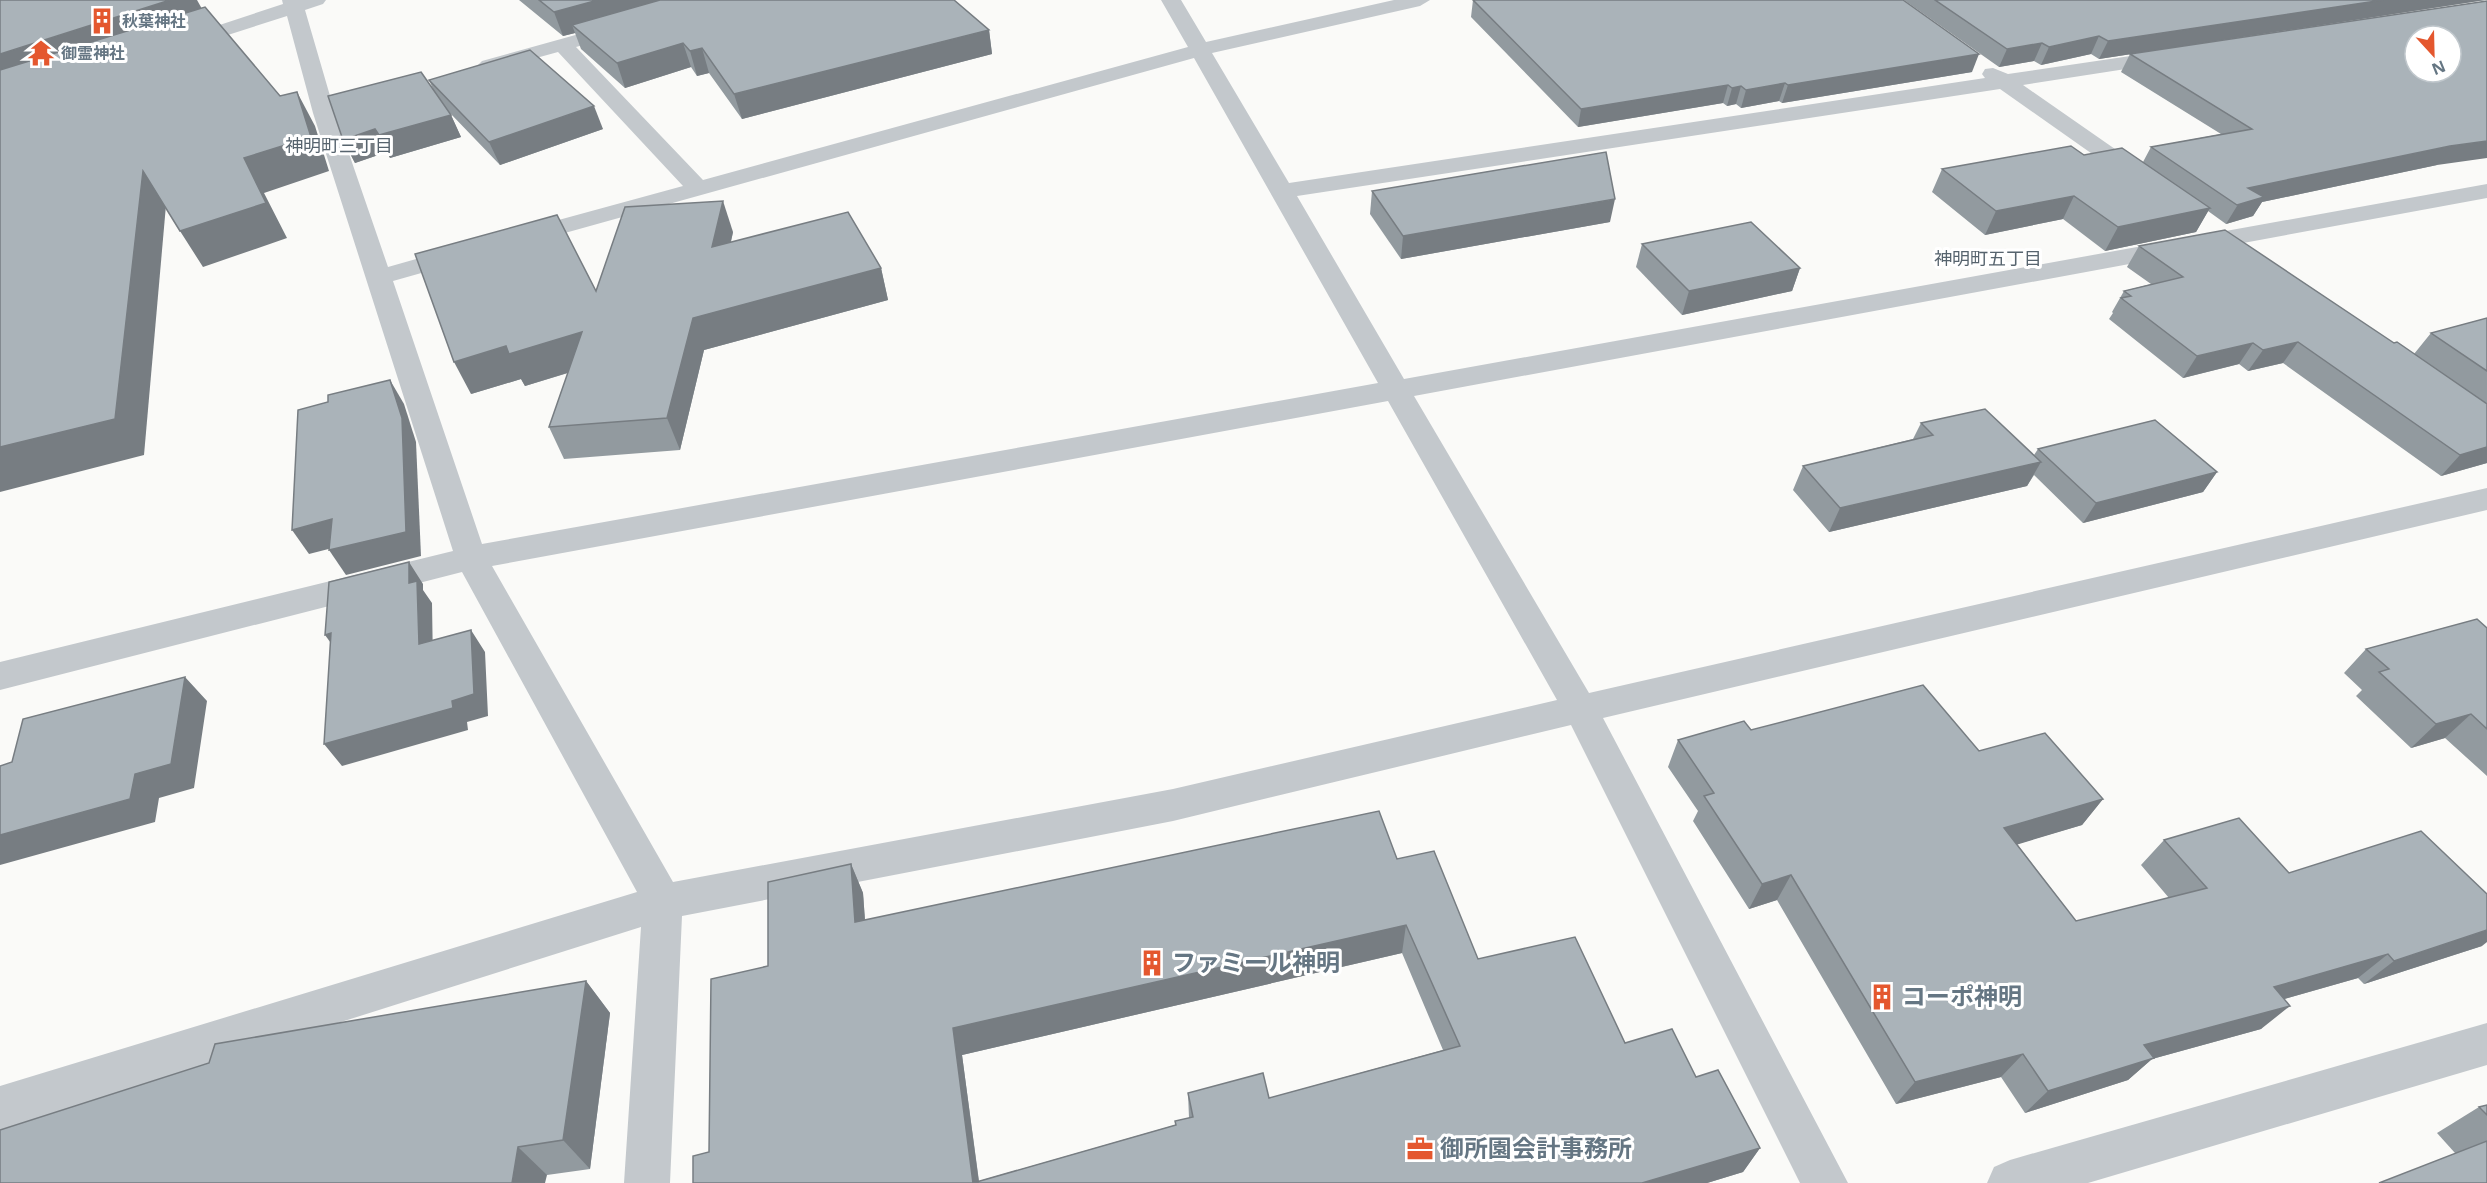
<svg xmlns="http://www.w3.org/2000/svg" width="2487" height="1183" viewBox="0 0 2487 1183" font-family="'Noto Sans','Noto Sans JP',sans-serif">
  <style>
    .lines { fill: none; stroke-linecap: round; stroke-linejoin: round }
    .minor { fill: #c3c8cc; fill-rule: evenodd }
    .wall { fill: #929a9f; fill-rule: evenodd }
    .shaded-wall { fill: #777d82 }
    .building { fill: #aab3b9; stroke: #777d82; stroke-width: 1.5; fill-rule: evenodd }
    .labels { text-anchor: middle; stroke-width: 6; stroke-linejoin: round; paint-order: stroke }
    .far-poi-label { font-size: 16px; font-weight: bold; fill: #657683; stroke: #fff; text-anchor: start }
    .far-neighbourhood-label { font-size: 18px; fill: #57646e; stroke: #fff }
    .near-poi-label { font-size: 24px; font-weight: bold; fill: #657683; stroke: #fff; text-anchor: start }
  </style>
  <rect width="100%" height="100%" fill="#fafaf8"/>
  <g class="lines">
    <g class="minor">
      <path d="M 282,0 L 326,0 L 323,4 L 305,10 L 335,113 L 388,267 L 462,246 L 471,249 L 475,254 L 471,259 L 393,281 L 482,544 L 1378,383 L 1194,58 L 529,243 L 520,246 L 511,243 L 507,238 L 511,233 L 683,186 L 558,52 L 489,71 L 482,69 L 478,65 L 482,61 L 615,24 L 629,24 L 632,28 L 629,32 L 576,47 L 703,180 L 1188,47 L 1161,0 L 1181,0 L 1206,42 L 1394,0 L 1430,0 L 1420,6 L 1212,53 L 1289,183 L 1985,78 L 1982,74 L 1985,69 L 1993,68 L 2008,74 L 2171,50 L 2178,52 L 2181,56 L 2178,60 L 2171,62 L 2023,85 L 2148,172 L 2152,177 L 2148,182 L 2132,182 L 2000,89 L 1297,196 L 1404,379 L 2487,184 L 2487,198 L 1414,396 L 1589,693 L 2487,488 L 2487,510 L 1603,718 L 1848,1183 L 1800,1183 L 1571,725 L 1173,821 L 682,916 L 670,1183 L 624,1183 L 641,927 L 0,1130 L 0,1086 L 637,892 L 462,572 L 0,690 L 0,662 L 453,551 L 313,113 L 287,16 L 181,50 L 174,48 L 171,44 L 174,40 L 283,4 ZM 1388,401 L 1557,700 L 1173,789 L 673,882 L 492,566 Z"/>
      <path d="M 2487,1023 L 2487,1065 L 2088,1183 L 1987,1183 L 1994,1167 L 2010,1160 Z"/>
    </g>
  </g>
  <g class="wall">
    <path d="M 519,0 L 954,0 L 989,30 L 992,54 L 742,119 L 709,73 L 697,76 L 691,67 L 625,88 L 581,49 L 575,33 L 563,36 Z"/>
    <path d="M 1473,0 L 1972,72 L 1782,103 L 1779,101 L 1741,108 L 1736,104 L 1727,106 L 1723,103 L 1578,127 L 1471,17 Z"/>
    <path d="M 1904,0 L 2485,0 L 2099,59 L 2091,54 L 2041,65 L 2034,61 L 1999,67 Z"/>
    <path d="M 2130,54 L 2437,165 L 2262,202 L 2253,216 L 2226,224 L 2208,211 L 2196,232 L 2105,251 L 2063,219 L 1985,235 L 1932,192 L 1942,169 L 2084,155 L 2143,162 L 2151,147 L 2221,134 L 2121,72 Z"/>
    <path d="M 429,80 L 603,129 L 500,165 L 450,113 L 461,137 L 390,158 L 387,152 L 355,163 L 343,140 L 433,89 Z"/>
    <path d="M 1372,191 L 1610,222 L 1401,259 L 1370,214 Z"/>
    <path d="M 733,232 L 731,242 L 881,268 L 888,300 L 704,350 L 680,450 L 564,459 L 549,427 L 568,373 L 525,386 L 521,379 L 471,394 L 596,291 Z"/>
    <path d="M 1642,244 L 1800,268 L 1792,291 L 1682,315 L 1636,267 Z"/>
    <path d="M 2139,246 L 2394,343 L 2414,354 L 2431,333 L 2487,318 L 2487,463 L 2441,476 L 2283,363 L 2248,371 L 2239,364 L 2183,378 L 2109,319 L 2113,313 L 2112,312 L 2124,291 L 2151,284 L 2127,267 Z"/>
    <path d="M 1921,423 L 2034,455 L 2038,449 L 2217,472 L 2203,492 L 2083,523 L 2034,475 L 2027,486 L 1829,532 L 1793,490 L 1803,466 L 1913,439 Z"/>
    <path d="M 2487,628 L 2487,776 L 2445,738 L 2411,748 L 2356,696 L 2362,690 L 2344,673 L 2366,649 Z"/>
    <path d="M 1751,730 L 1979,751 L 2103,799 L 2082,825 L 2017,844 L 2076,921 L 2169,898 L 2141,865 L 2164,840 L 2289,873 L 2482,946 L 2364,984 L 2358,978 L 2284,999 L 2261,1029 L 2152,1059 L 2128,1080 L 2025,1113 L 2001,1077 L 1896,1104 L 1777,900 L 1749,909 L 1693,821 L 1698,811 L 1668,767 L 1678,740 Z"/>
    <path d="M 1397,859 L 1478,959 L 1625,1043 L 1696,1077 L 1760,1148 L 1743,1172 L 1707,1183 L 693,1183 L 709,1152 L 768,966 L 851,864 L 863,893 L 865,920 ZM 1402,953 L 1443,1050 L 1269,1098 L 1188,1093 L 1189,1118 L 1175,1125 L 979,1181 L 962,1055 Z"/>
    <path d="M 586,981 L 610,1013 L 590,1169 L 547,1175 L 0,1183 Z"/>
    <path d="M 2487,1105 L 2487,1183 L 2455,1153 L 2437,1133 L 2479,1107 Z"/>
  </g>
  <g class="shaded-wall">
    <path d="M 170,0 L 197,0 L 211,25 L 0,94 L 0,54 Z"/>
    <path d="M 598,0 L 692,0 L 572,25 L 575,33 L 563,36 L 554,12 Z"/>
    <path d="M 2383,0 L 2485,0 L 2099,59 L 2108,41 Z"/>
    <path d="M 989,30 L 992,54 L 742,119 L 734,94 Z"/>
    <path d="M 2099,36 L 2091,54 L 2041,65 L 2049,47 Z"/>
    <path d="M 683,43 L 691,67 L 625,88 L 617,63 Z"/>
    <path d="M 2042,43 L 2034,61 L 1999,67 L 2007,49 Z"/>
    <path d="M 702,48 L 709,73 L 697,76 L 690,51 Z"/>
    <path d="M 1979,54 L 1972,72 L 1782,103 L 1788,85 Z"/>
    <path d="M 1785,83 L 1779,101 L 1741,108 L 1746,90 Z"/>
    <path d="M 1728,85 L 1723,103 L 1578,127 L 1581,109 Z"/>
    <path d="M 1741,86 L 1736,104 L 1727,106 L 1732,88 Z"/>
    <path d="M 297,92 L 315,126 L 329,171 L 264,193 L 287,238 L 203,267 L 180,231 L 244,158 Z"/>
    <path d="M 594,106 L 603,129 L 500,165 L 489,142 Z"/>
    <path d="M 451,115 L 461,137 L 390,158 L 379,135 Z"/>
    <path d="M 375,129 L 387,152 L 355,163 L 343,140 Z"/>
    <path d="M 2487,141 L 2487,158 L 2437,165 L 2262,202 L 2253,216 L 2226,224 L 2248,188 L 2450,146 Z"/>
    <path d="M 143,171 L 166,205 L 144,455 L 0,492 L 0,447 Z"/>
    <path d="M 2074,196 L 2063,219 L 1985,235 L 1996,211 Z"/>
    <path d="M 1615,199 L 1610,222 L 1401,259 L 1403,236 Z"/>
    <path d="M 723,201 L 733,232 L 722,278 L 712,247 Z"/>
    <path d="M 2210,208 L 2196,232 L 2105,251 L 2118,227 Z"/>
    <path d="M 881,268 L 888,300 L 704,350 L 680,450 L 667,418 L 693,318 Z"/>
    <path d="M 1800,268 L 1792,291 L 1682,315 L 1689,291 Z"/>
    <path d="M 582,332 L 596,364 L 525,386 L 521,379 L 471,394 L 454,362 L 506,346 Z"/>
    <path d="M 2298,342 L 2283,363 L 2248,371 L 2263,350 Z"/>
    <path d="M 2253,343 L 2239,364 L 2183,378 L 2197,356 Z"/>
    <path d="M 390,380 L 404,404 L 416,442 L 421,556 L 346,575 L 329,550 Z"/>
    <path d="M 2487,447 L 2487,463 L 2441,476 L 2460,455 Z"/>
    <path d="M 2041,462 L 2027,486 L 1829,532 L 1840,508 Z"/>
    <path d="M 2217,472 L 2203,492 L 2083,523 L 2096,503 Z"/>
    <path d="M 332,519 L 348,544 L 309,554 L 292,530 Z"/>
    <path d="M 409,562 L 423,584 L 423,590 L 432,603 L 433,666 L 419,644 L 409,583 Z"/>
    <path d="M 471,630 L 485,652 L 488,716 L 467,722 L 468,730 L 342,766 L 324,744 L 452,701 Z"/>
    <path d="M 331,633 L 341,657 L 325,635 Z"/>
    <path d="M 185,677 L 207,701 L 194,788 L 159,798 L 155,822 L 0,865 L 0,835 L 135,774 Z"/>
    <path d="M 2471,714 L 2445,738 L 2411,748 L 2436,724 Z"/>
    <path d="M 2103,799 L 2082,825 L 1986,854 L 2004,828 Z"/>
    <path d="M 851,864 L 863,893 L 867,950 L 855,922 Z"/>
    <path d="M 1791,875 L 1777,900 L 1749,909 L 1762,884 Z"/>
    <path d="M 1406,925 L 1402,953 L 962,1055 L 979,1183 L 973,1183 L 953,1028 Z"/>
    <path d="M 2487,930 L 2487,942 L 2482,946 L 2364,984 L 2394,961 Z"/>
    <path d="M 2388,954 L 2358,978 L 2246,1010 L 2274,987 Z"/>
    <path d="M 586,981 L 610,1013 L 590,1169 L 563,1140 Z"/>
    <path d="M 2290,1006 L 2261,1029 L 2152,1059 L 2128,1080 L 2025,1113 L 2048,1091 L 2144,1045 Z"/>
    <path d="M 2023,1054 L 2001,1077 L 1896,1104 L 1915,1082 Z"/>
    <path d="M 518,1147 L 547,1175 L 545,1183 L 512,1183 Z"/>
    <path d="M 1760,1148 L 1743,1172 L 1707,1183 L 1642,1183 Z"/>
  </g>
  <g class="building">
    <path d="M 0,0 L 170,0 L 0,54 Z"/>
    <path d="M 539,0 L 598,0 L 554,12 Z"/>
    <path d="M 660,0 L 954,0 L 989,30 L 734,94 L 702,48 L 690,51 L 683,43 L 617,63 L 572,25 Z"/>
    <path d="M 1473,0 L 1903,0 L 1979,54 L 1788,85 L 1785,83 L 1746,90 L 1741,86 L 1732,88 L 1728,85 L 1581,109 Z"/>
    <path d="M 1935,0 L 2383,0 L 2108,41 L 2099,36 L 2049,47 L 2042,43 L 2007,49 Z"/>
    <path d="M 2487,1 L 2487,141 L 2450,146 L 2248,188 L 2264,197 L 2237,205 L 2151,147 L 2252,129 L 2130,54 ZM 2415,36 L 2451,36 L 2451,72 L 2415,72 Z"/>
    <path d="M 205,7 L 280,96 L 297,92 L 311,137 L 244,158 L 266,203 L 180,231 L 143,171 L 115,419 L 0,447 L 0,70 Z"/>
    <path d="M 530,50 L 594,106 L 489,142 L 429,80 Z"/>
    <path d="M 421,72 L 451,115 L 379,135 L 375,129 L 343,140 L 328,96 Z"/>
    <path d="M 2071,146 L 2084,155 L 2122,148 L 2210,208 L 2118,227 L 2074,196 L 1996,211 L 1942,169 Z"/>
    <path d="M 1606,152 L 1615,199 L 1403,236 L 1372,191 Z"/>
    <path d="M 723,201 L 712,247 L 848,212 L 881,268 L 693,318 L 667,418 L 549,427 L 582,332 L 509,354 L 506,346 L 454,362 L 415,254 L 557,215 L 596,291 L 625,207 Z"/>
    <path d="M 1751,222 L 1800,268 L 1689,291 L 1642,244 Z"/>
    <path d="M 2225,230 L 2394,343 L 2397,342 L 2487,404 L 2487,447 L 2460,455 L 2298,342 L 2263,350 L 2253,343 L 2197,356 L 2121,298 L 2131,296 L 2124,291 L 2183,277 L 2139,246 Z"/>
    <path d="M 2487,318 L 2487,371 L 2431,333 Z"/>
    <path d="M 390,380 L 402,418 L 406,532 L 329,550 L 332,519 L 292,530 L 298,410 L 328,402 L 328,395 Z"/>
    <path d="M 1985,409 L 2041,462 L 1840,508 L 1803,466 L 1933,435 L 1921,423 Z"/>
    <path d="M 2155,420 L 2217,472 L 2096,503 L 2038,449 Z"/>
    <path d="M 409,562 L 409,583 L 417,581 L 419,644 L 471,630 L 474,694 L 452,701 L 453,708 L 324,744 L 331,633 L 325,635 L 329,582 Z"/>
    <path d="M 2477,619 L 2487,628 L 2487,729 L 2471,714 L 2436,724 L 2379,672 L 2389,669 L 2366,649 Z"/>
    <path d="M 185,677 L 171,764 L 135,774 L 130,799 L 0,835 L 0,766 L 12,762 L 23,719 Z"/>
    <path d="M 1923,685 L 1979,751 L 2045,733 L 2103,799 L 2004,828 L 2076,921 L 2207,888 L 2164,840 L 2239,818 L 2289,873 L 2421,831 L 2487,894 L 2487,930 L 2394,961 L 2388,954 L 2274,987 L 2290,1006 L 2144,1045 L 2154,1058 L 2048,1091 L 2023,1054 L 1915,1082 L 1791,875 L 1762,884 L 1704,796 L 1714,793 L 1678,740 L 1744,721 L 1751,730 Z"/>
    <path d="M 1379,811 L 1397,859 L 1434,851 L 1478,959 L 1575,937 L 1625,1043 L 1672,1029 L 1696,1077 L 1718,1070 L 1760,1148 L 1642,1183 L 973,1183 L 1176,1125 L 1175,1121 L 1193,1117 L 1188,1093 L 1263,1073 L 1269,1098 L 1460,1046 L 1406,925 L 953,1028 L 973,1183 L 693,1183 L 693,1156 L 709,1152 L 711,979 L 768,966 L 768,882 L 851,864 L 855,922 Z"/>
    <path d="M 586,981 L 563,1140 L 518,1147 L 512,1183 L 0,1183 L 0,1130 L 209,1063 L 215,1044 Z"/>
    <path d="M 2487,1105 L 2487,1115 L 2479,1107 Z"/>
    <path d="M 2487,1141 L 2487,1183 L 2379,1183 Z"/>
  </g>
  <defs>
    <g id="building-bare" transform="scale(2.07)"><path d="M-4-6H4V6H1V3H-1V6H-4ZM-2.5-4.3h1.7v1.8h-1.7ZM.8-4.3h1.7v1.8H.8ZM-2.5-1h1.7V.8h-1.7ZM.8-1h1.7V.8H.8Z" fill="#e4572e" stroke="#fff" stroke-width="2.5" paint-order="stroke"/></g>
    <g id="temple-bare" transform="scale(2.07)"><path d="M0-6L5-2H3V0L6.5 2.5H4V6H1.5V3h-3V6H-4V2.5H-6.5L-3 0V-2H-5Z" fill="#e4572e" stroke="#fff" stroke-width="2.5" paint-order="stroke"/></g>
    <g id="office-bare" transform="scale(2.07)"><path d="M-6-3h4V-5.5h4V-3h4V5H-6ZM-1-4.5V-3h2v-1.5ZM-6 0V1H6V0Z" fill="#e4572e" stroke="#fff" stroke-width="2.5" paint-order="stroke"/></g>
  </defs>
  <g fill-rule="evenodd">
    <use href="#building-bare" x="102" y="21"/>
    <use href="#temple-bare" x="41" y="53"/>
    <use href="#building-bare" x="1152" y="963"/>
    <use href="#building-bare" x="1882" y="997"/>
    <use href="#office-bare" x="1420" y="1149"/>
  </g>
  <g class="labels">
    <g class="far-poi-label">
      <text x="122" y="27">秋葉神社</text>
      <text x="61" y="59">御霊神社</text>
    </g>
    <g class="far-neighbourhood-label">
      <text x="339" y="152">神明町三丁目</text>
      <text x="1988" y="265">神明町五丁目</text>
    </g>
    <g class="near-poi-label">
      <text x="1172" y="971">ファミール神明</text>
      <text x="1902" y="1005">コーポ神明</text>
      <text x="1440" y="1157">御所園会計事務所</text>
    </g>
  </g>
  <g transform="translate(2433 54) rotate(158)"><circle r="28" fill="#ffffff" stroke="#c1c8cd" stroke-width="1.5"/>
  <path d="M0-4.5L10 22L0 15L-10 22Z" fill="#e4572e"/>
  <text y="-9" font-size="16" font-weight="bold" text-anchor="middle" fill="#657683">N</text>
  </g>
</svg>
